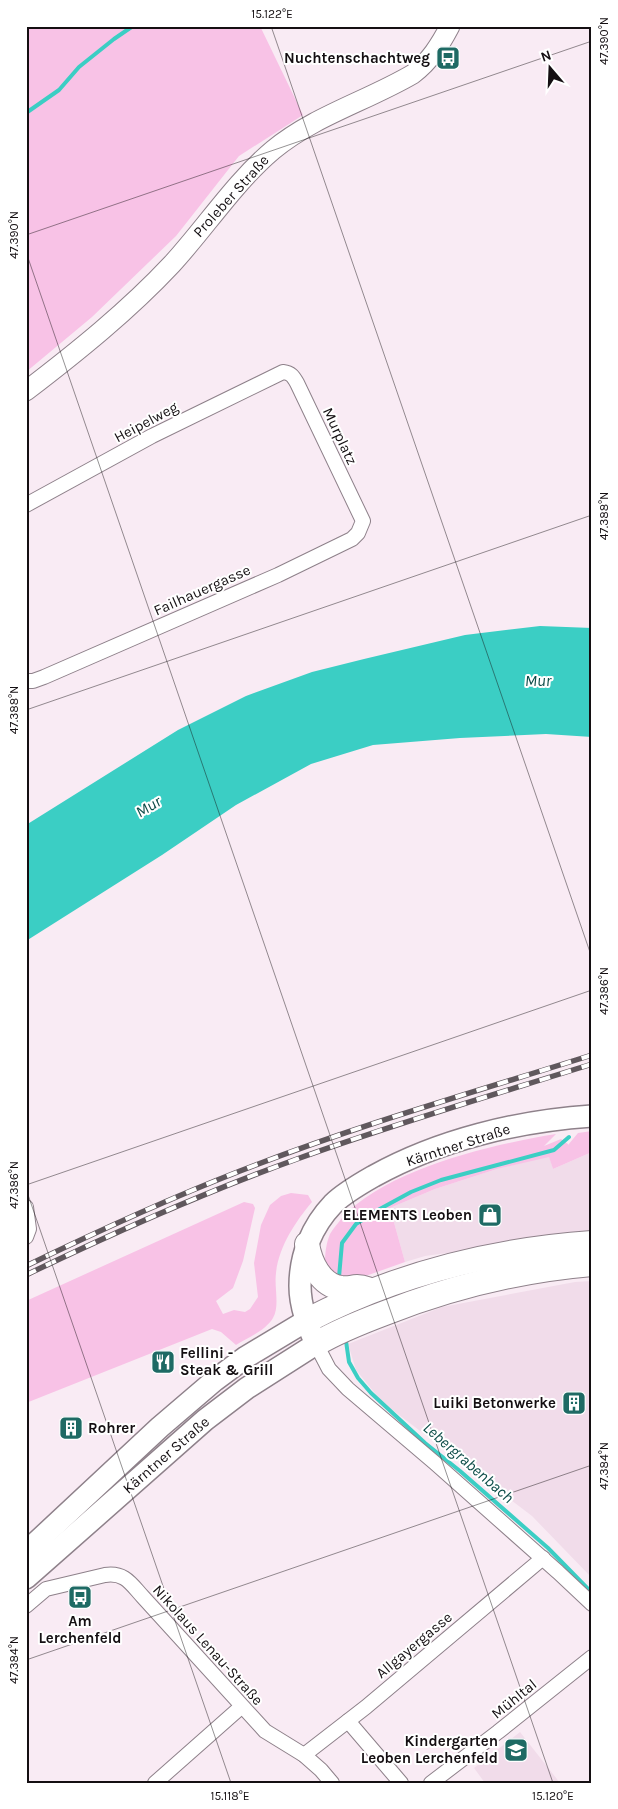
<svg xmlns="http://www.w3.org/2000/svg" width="618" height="1809" viewBox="0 0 618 1809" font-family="Karla,sans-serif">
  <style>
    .built { fill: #f1dcea }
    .green { fill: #f8c2e6 }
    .water { fill: #3bcec4 }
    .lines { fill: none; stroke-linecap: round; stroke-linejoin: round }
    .stream { stroke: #3bcec4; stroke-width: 4 }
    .street-casing { stroke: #8e818a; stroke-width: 16 }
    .secondary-casing { stroke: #8e818a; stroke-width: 21 }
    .primary-casing { stroke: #8e818a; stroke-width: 24 }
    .highway-casing { stroke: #8e818a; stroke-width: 26 }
    .street { stroke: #fff; stroke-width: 14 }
    .secondary { stroke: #fff; stroke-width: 19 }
    .primary { stroke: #fff; stroke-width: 21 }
    .highway { stroke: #fff; stroke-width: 24 }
    .rail-casing { stroke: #60585d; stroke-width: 5.5 }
    .rail { stroke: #fff; stroke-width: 4; stroke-dasharray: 11; stroke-linecap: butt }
    .ticks { fill: none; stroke: #140f12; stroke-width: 1; stroke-opacity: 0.45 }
    .labels { text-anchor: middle; stroke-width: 4; stroke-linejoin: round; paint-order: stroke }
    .poi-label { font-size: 15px; font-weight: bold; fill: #140f12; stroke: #fff; text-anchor: end }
    .street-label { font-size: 15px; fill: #140f12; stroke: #fff }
    .water-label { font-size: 16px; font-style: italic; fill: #0b4b47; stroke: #fff }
    .neatline { fill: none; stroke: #140f12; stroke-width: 2 }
    .ticks-label { font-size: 12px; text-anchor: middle; fill: #140f12 }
  </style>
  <rect width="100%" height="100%" fill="#f9ebf4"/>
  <g class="built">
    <path d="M 592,1152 L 592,1233 L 425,1256 L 405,1262 L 390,1208 L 435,1189 L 497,1169 L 549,1156 L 553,1169 Z"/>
    <path d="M 592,1281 L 592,1578 L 532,1516 L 382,1402 L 356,1370 L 348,1344 L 442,1307 L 575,1282 Z"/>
    <path d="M 520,1732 L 560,1783 L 485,1783 L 474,1768 Z"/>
  </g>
  <g class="green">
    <path d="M 26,26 L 260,26 L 303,115 L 239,156 L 176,236 L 92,317 L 26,372 Z"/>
    <path d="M 592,1131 L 592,1152 L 553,1169 L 549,1157 L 497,1169 L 435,1189 L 390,1208 L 405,1262 L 360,1278 L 336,1276 L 325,1264 C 325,1253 326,1244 330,1234 C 333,1229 338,1223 342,1218 C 386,1169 493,1144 556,1134 L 544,1146 L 561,1139 L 568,1144 L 568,1145 L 578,1133 Z"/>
    <path d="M 291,1193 L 308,1195 L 312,1202 C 296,1221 279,1246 276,1273 C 274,1287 280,1306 273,1318 C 265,1331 249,1337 236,1345 L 221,1332 L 212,1329 L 26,1403 L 26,1301 L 244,1202 L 253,1204 L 255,1208 L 243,1261 L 233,1288 L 216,1301 L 223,1314 L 234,1310 L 245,1312 L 250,1309 L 258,1297 L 254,1263 L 261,1225 L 270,1205 L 281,1196 Z"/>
  </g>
  <path class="water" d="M 540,626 L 592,628 L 592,737 L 546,734 L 460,738 L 373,745 L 311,764 L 236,805 L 162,855 L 26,941 L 26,825 L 178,730 L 246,696 L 312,672 L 364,659 L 465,635 Z"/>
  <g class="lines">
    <g class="stream">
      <path d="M 26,113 L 59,90 L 79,67 L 114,39 L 133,26"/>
      <path d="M 339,1277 L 342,1243 L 356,1224 L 378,1210 L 411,1192 L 441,1180 L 554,1150 L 569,1137"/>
      <path d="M 346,1341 L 349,1362 L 358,1378 L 371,1393 L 425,1443 L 460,1471 L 548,1548 L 592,1593"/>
    </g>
    <g class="street-casing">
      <g id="street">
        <path d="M 26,505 L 152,436 L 283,372 C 291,373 293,376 297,383 L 363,521 L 358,533 L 352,539 L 278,575 L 44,677 L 33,681 L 26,681"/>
        <path d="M 26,1207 L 29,1229 L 26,1237"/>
        <path d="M 316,1344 L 329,1369 L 348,1389 L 435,1463 L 558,1572 L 592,1604"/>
        <path d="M 26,1606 L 46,1589 L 105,1575 C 125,1572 131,1584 143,1597 L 265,1731 L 304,1755 L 321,1770 L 332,1783"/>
        <path d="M 348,1721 L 401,1783"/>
        <path d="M 304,1755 L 366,1707 L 543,1558"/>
        <path d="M 155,1783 L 241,1707"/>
        <path d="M 431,1783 L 498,1732 L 592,1657"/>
      </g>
    </g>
    <g class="secondary-casing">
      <path id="secondary" d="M 26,391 C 77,352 128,311 172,264 C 206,227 234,183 273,150 C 314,116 367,101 413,74 C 430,61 440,45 450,26"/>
    </g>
    <g class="primary-casing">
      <g id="primary">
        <path d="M 26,1552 L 160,1427 L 215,1380 L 246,1357 L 306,1321"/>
        <path d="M 26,1578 L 205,1420 L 247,1388 L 316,1344 C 308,1326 300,1307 300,1286 C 300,1255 312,1226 333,1204 C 344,1193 360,1184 374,1176 C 439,1140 517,1121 592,1116"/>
      </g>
    </g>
    <g class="highway-casing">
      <g id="highway">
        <path d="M 307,1244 C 310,1262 320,1285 341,1288 C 352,1290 354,1284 367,1289"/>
        <path d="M 306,1321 C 394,1275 493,1250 592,1243"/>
        <path d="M 316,1344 C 338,1331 361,1322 385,1313 C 451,1287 521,1270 592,1264"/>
      </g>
    </g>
    <use href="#street" class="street"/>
    <use href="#secondary" class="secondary"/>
    <use href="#primary" class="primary"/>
    <use href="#highway" class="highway"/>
    <g class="rail-casing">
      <g id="rail">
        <path d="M 26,1266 C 96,1232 168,1199 240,1171 C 355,1126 474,1092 592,1055"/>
        <path d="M 26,1275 C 115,1232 205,1192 297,1159 C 394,1124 493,1095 592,1064"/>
      </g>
    </g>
    <use href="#rail" class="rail"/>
  </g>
  <path class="ticks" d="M 271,26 L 592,958M 26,235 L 592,41M 26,252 L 553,1783M 26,710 L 592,515M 26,1185 L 592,990M 26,1189 L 231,1783M 26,1660 L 592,1465"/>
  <defs>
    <g id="bus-square" transform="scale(1.25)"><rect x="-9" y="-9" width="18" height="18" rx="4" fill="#1e6a64" stroke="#fff"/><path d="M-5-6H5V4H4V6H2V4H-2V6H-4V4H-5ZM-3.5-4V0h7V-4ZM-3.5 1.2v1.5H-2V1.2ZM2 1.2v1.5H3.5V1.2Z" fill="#fff"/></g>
    <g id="shop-square" transform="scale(1.25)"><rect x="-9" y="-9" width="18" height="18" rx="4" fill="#1e6a64" stroke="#fff"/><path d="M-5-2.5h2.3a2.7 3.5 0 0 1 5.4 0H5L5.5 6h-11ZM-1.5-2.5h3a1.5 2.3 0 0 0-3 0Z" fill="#fff"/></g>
    <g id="restaurant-square" transform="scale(1.25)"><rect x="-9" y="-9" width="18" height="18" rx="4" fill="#1e6a64" stroke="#fff"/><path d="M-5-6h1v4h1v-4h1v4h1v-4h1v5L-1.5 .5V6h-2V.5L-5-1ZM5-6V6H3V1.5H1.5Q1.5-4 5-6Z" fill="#fff"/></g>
    <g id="building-square" transform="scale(1.25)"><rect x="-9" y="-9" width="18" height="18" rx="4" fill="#1e6a64" stroke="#fff"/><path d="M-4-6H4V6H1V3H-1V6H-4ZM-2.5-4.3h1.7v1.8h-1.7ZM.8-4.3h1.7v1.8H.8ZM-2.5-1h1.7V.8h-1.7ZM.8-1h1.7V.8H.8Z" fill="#fff"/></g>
    <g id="school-square" transform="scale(1.25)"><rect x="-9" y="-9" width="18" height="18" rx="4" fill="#1e6a64" stroke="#fff"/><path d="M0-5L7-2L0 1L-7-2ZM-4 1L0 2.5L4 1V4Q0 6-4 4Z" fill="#fff"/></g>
  </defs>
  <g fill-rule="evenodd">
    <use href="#bus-square" x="448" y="58"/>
    <use href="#shop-square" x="490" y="1215"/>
    <use href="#restaurant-square" x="163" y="1362"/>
    <use href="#building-square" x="574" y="1403"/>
    <use href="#building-square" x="71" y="1428"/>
    <use href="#bus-square" x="80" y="1597"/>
    <use href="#school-square" x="516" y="1750"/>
  </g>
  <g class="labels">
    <g class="poi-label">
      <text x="430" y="63">Nuchtenschachtweg</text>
      <text x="472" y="1220">ELEMENTS Leoben</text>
      <text x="180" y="1358" text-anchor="start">Fellini -<tspan x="180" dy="17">Steak &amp; Grill</tspan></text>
      <text x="556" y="1408">Luiki Betonwerke</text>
      <text x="88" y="1433" text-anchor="start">Rohrer</text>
      <text x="80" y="1626" text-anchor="middle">Am<tspan x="80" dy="17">Lerchenfeld</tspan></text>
      <text x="498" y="1746">Kindergarten<tspan x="498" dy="17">Leoben Lerchenfeld</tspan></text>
    </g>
    <g class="street-label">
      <text transform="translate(231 196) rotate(-48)" y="5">Proleber Straße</text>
      <text transform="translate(146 422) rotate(-28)" y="5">Heipelweg</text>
      <text transform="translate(340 436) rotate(65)" y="5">Murplatz</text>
      <text transform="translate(202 590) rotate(-24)" y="5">Failhauergasse</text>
      <text transform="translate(458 1145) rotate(-18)" y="5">Kärntner Straße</text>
      <text transform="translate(166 1455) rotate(-41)" y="5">Kärntner Straße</text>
      <text transform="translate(208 1645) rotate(48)" y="5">Nikolaus Lenau-Straße</text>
      <text transform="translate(414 1645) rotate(-40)" y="5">Allgayergasse</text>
      <text transform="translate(514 1699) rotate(-39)" y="5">Mühltal</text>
    </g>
    <g class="water-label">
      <text x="538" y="686">Mur</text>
      <text transform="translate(148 806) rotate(-31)" y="6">Mur</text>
      <text transform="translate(469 1462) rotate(41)" y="6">Lebergrabenbach</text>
    </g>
  </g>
  <rect width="618" height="1809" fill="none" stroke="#ffffff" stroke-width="55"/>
  <g transform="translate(550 68) rotate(341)" stroke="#ffffff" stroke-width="4" paint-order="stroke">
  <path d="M0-4L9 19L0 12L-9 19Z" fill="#140f12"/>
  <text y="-8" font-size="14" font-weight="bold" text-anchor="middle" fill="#140f12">N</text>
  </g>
  <rect x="28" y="28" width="562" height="1754" class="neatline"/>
  <g class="ticks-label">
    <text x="272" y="18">15.122°E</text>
    <text transform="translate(604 41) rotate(-90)" y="4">47.390°N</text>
    <text transform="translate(14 235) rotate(-90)" y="4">47.390°N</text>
    <text transform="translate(604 516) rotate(-90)" y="4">47.388°N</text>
    <text transform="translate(14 710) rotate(-90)" y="4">47.388°N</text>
    <text transform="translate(604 991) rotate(-90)" y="4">47.386°N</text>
    <text transform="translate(14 1185) rotate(-90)" y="4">47.386°N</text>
    <text transform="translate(604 1466) rotate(-90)" y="4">47.384°N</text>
    <text transform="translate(14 1660) rotate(-90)" y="4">47.384°N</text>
    <text x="230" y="1800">15.118°E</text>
    <text x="553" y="1800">15.120°E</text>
  </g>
</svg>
